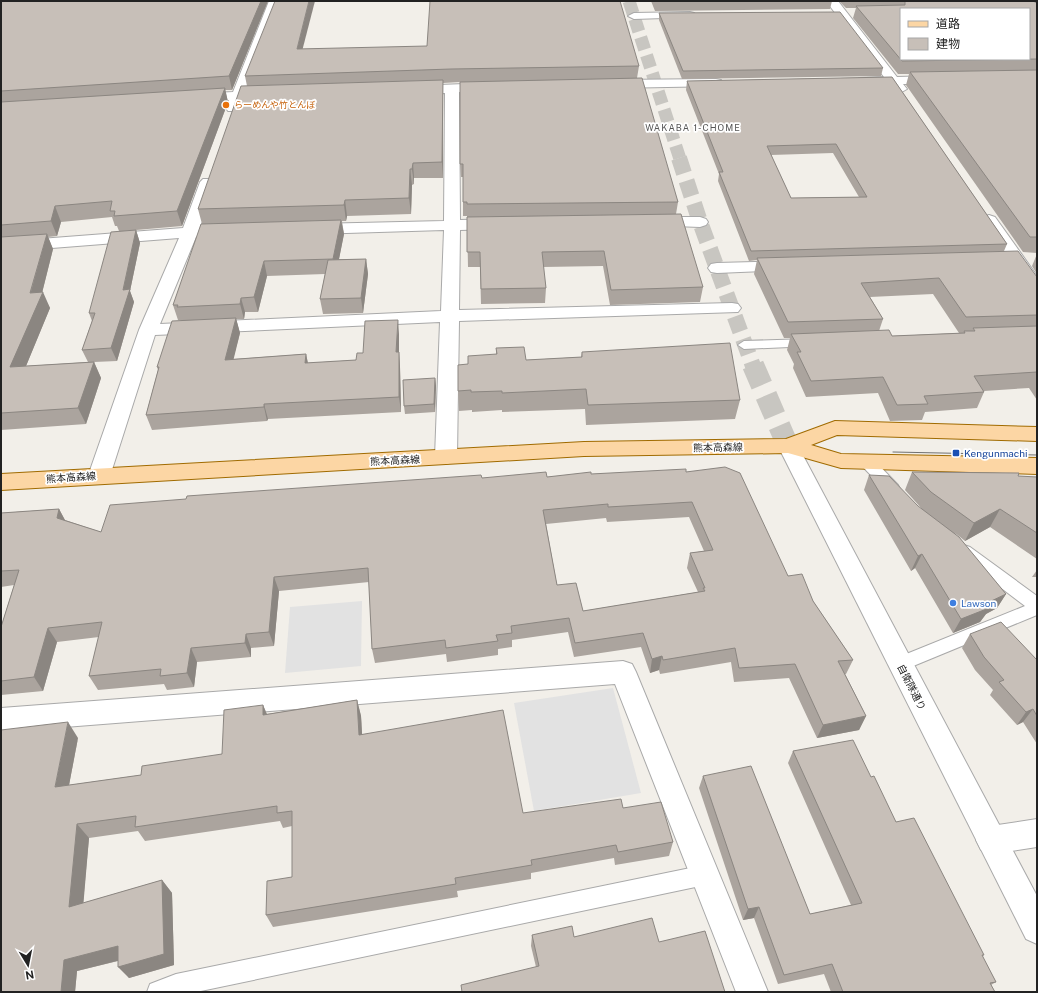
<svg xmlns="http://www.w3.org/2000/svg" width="1038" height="993" viewBox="0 0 1038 993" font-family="'Public Sans','Noto Sans JP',sans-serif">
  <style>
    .parking { fill: #e2e2e2 }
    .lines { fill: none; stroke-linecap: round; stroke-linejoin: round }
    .tertiary-tunnel-far2 { stroke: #c8c6c1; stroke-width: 13; stroke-dasharray: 13 6; stroke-linecap: butt }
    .tertiary-tunnel-far1 { stroke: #c8c6c1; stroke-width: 16; stroke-dasharray: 16 8; stroke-linecap: butt }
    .tertiary-tunnel { stroke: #c8c6c1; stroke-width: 22; stroke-dasharray: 22 11; stroke-linecap: butt }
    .service-casing { stroke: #a9a9a9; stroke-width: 2 }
    .minor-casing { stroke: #a9a9a9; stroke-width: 2 }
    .tertiary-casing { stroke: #a9a9a9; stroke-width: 2 }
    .primary-casing { stroke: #a06b00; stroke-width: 2 }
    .service { fill: #fff; fill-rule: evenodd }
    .minor { fill: #fff; fill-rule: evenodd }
    .tertiary { fill: #fff; fill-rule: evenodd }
    .primary { fill: #fcd6a4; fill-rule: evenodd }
    .tram { stroke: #707070; stroke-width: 1 }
    .wall { fill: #aba49e; fill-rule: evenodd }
    .shaded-wall { fill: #8b8681 }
    .building { fill: #c7bfb8; stroke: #8b8681; fill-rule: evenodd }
    .food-dot { fill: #e8710a; stroke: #fff; stroke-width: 1.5 }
    .transit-dot { fill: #1a4fb4; stroke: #fff; stroke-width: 1.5 }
    .shop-dot { fill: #3f7fe0; stroke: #fff; stroke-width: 1.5 }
    .labels { text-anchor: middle; stroke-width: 3.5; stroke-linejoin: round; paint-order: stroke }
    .far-food-label { font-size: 9px; fill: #c56008; stroke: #fff; text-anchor: start }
    .far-neighbourhood-label { font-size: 9px; letter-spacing: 1px; fill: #555; stroke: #fff }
    .street-label { font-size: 10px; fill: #222; stroke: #fff }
    .transit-label { font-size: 10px; fill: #164399; stroke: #fff; text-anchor: start }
    .shop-label { font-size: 10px; fill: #366cbe; stroke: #fff; text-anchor: start }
  </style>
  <rect width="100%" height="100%" fill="#f2efe9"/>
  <g class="parking">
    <path d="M 362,601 L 361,666 L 285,673 L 290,607 Z"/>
    <path d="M 613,688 L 641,793 L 534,811 L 514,703 Z"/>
  </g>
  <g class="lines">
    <path class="tertiary-tunnel-far2" d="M 629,1 L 680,159"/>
    <path class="tertiary-tunnel-far1" d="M 679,158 L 700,222 L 753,366"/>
    <path class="tertiary-tunnel" d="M 753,365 L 788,446"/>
    <g class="service-casing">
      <g id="service">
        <path d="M 808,339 L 812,340 L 814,343 L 812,346 L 744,349 L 738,345 L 744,341 Z"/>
        <path d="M 867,457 L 872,458 L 898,485 L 900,489 L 898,493 L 893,494 L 888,493 L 862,466 L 860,462 L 862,458 Z"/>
        <path d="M 964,545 L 970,547 L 1037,596 L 1037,615 L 906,669 L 900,671 L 894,669 L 891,664 L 894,659 L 1025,606 L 958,555 L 956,551 L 958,547 Z"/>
        <path d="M 705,865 L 712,868 L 715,875 L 712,882 L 705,885 L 196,992 L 147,992 L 150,984 L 176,974 Z"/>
      </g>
    </g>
    <g class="minor-casing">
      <g id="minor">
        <path d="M 269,1 L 281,1 L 246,91 L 273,91 L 275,94 L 273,97 L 243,99 L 238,111 L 228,111 L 226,108 L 229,100 L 192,101 L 190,98 L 192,95 L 197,94 L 233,92 Z"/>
        <path d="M 826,1 L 838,1 L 897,77 L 938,76 L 944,80 L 938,84 L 903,84 L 907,89 L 900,93 L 895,92 L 890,85 L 859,84 L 858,81 L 859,78 L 884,77 Z"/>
        <path d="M 690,12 L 694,13 L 696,15 L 694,17 L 634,19 L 628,16 L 634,13 Z"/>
        <path d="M 716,79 L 721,80 L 722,83 L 721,86 L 614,88 L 607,84 L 614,80 Z"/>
        <path d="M 490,83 L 495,84 L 497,87 L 495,90 L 459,92 L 460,220 L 497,219 L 503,221 L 505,224 L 503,227 L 497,229 L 460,230 L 459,310 L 732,303 L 738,304 L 741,308 L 738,312 L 459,321 L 457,457 L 453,462 L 446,464 L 439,462 L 435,457 L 440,322 L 155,335 L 110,476 L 107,481 L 99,484 L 91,481 L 88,476 L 139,330 L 179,238 L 1,252 L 1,242 L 183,228 L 200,182 L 203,179 L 213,179 L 216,182 L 200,227 L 235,228 L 237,231 L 235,234 L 196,237 L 160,324 L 441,311 L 444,230 L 314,234 L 308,232 L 306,229 L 308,226 L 314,224 L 444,221 L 445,93 L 414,94 L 407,90 L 414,86 Z"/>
        <path d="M 989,215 L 995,217 L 1037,276 L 1037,293 L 1031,292 L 981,220 L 983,217 Z"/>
        <path d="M 653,217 L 700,217 L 706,219 L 708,222 L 706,225 L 700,227 L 647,225 L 645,222 L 647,219 Z"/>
        <path d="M 786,261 L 792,262 L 794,266 L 792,270 L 717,273 L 711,272 L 708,268 L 711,264 L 717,263 Z"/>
        <path d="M 623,661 L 632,664 L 636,672 L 768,992 L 736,992 L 615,684 L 1,732 L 1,708 Z"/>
        <path d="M 1037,819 L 1037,847 L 991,854 L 981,850 L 976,840 L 981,830 L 991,826 Z"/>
      </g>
    </g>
    <g class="tertiary-casing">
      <path id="tertiary" d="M 788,439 L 795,441 L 798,446 L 1037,896 L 1037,944 L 1026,939 L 778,446 L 781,441 Z"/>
    </g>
    <g class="primary-casing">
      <path id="primary" d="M 835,421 L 1037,427 L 1037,441 L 837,435 L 811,445 L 841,454 L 1037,458 L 1037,474 L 841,468 L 788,453 L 584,456 L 1,490 L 1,474 L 584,442 L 786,439 Z"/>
    </g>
    <use href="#service" class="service"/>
    <use href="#minor" class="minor"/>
    <use href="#tertiary" class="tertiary"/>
    <use href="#primary" class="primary"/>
    <path class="tram" d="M 893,452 L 1037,455"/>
  </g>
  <g class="wall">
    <path d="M 1,1 L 268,1 L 232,90 L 225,90 L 228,102 L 182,226 L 136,230 L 140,243 L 130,291 L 134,302 L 117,361 L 94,362 L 101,378 L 86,424 L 1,430 ZM 112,217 L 115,226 L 117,226 L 119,231 L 89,313 L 92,321 L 82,350 L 88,362 L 26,366 L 50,308 L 42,293 L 53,249 L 48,237 L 57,236 L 61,222 Z"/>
    <path d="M 651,1 L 832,1 L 830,9 L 655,11 Z"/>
    <path d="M 839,1 L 1037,1 L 1037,253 L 1023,252 L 906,85 L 909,74 L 898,74 L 853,18 L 856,8 L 846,8 Z"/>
    <path d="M 659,13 L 883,68 L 881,76 L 682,79 L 659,20 Z"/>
    <path d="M 303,49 L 639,66 L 637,78 L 678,202 L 676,214 L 703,287 L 700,302 L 610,305 L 603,266 L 543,267 L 546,288 L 545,303 L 481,304 L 480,267 L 468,267 L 467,216 L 463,216 L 463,177 L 461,177 L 460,164 L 460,82 L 443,83 L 443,178 L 414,178 L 414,184 L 412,185 L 411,214 L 347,216 L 346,221 L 342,221 L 344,234 L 339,259 L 366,259 L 368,274 L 363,313 L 323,314 L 320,299 L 325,274 L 267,276 L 258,312 L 245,312 L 244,319 L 236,319 L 240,333 L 233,359 L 306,354 L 308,363 L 356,360 L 363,353 L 399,334 L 399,352 L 400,367 L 401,412 L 268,419 L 267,421 L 152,430 L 146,415 L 158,370 L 157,367 L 181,320 L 178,320 L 173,305 L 202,224 L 198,209 L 247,86 L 245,76 Z"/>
    <path d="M 892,77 L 1007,244 L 1004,251 L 1037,277 L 1037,400 L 1029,388 L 984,391 L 984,392 L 977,408 L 925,412 L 922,420 L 890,421 L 878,393 L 806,397 L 793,368 L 794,364 L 787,350 L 790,338 L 784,338 L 754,274 L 757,260 L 749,261 L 718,181 L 719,174 L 686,90 L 687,81 ZM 833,153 L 859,197 L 791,198 L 771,155 ZM 933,294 L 959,333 L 892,336 L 879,331 L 883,319 L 870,297 Z"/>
    <path d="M 1037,254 L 1037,274 L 1032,266 Z"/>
    <path d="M 496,348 L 526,360 L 581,357 L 582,352 L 740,400 L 735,419 L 586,425 L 585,409 L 502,412 L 502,410 L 472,412 L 472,410 L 459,411 L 458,391 L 468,364 L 496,354 Z"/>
    <path d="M 435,378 L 436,386 L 435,412 L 405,414 L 404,406 Z"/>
    <path d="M 686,472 L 813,601 L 853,660 L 846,674 L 845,674 L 866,716 L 859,730 L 817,738 L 789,678 L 734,682 L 731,662 L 660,674 L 659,670 L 650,673 L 641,647 L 574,657 L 568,632 L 512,640 L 512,647 L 498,649 L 498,655 L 447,662 L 446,654 L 375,663 L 372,649 L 369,582 L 279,591 L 274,646 L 251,648 L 251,657 L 197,662 L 194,687 L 167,690 L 164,684 L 98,690 L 89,676 L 99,637 L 57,642 L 43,691 L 1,695 L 1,627 L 14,585 L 1,587 L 1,513 L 59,509 L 65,520 L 101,532 L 482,478 L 547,477 L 591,474 ZM 689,517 L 704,551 L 690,553 L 687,568 L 698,592 L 583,611 L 557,585 L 546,524 L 606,518 L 607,522 Z"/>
    <path d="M 912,472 L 1037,477 L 1037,559 L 990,527 L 965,541 L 955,533 L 1006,594 L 997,608 L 986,614 L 980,622 L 953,633 L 915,568 L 911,571 L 864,490 L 869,475 L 922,509 L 905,490 Z"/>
    <path d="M 1037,570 L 1037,577 L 1032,577 Z"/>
    <path d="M 970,634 L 1037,660 L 1037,744 L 1023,722 L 1017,725 L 990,695 L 993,690 L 975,670 L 962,648 Z"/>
    <path d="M 357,700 L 361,716 L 362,734 L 523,813 L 623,808 L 673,842 L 669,856 L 615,865 L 614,858 L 531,873 L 531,879 L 457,891 L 458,897 L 273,927 L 266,915 L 292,877 L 292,826 L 283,828 L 280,821 L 145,841 L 138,831 L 89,838 L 83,903 L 162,880 L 172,893 L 174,965 L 129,978 L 118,961 L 77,971 L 75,992 L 1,992 L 78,738 L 69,785 L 141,775 L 222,754 L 263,705 L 267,714 Z"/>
    <path d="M 793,751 L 871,777 L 896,822 L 984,955 L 982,956 L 996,982 L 991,985 L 995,992 L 831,992 L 824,974 L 778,984 L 754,918 L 743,920 L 699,788 L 703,776 L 810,914 L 851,905 L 788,763 Z"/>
    <path d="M 532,935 L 574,937 L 659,942 L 536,967 L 531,946 Z"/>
  </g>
  <g class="shaded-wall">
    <path d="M 261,1 L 268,1 L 232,90 L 229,76 Z"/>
    <path d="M 309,1 L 315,1 L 299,63 L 297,49 Z"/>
    <path d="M 443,80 L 443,178 L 442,162 Z"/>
    <path d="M 225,88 L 228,102 L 182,226 L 177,211 Z"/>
    <path d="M 413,163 L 414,178 L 414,184 L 412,169 Z"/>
    <path d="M 410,169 L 412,185 L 411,214 L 409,198 Z"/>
    <path d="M 345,200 L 347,216 L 346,221 L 344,205 Z"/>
    <path d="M 55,206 L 61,222 L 57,236 L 51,221 Z"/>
    <path d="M 341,220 L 344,234 L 336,274 L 333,259 Z"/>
    <path d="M 136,230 L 140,243 L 130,291 L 134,302 L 117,361 L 111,348 Z"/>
    <path d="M 47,234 L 53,249 L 41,297 L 43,292 L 50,308 L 19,383 L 10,367 Z"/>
    <path d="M 366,259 L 368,274 L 363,313 L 361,298 Z"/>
    <path d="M 264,261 L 267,276 L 258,312 L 254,297 Z"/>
    <path d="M 241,298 L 245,312 L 244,319 L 240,304 Z"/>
    <path d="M 236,318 L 240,333 L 230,374 L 225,360 Z"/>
    <path d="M 398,320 L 399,334 L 399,352 L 400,367 L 401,412 L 399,397 L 396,352 Z"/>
    <path d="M 306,354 L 309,369 L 305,363 Z"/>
    <path d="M 94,362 L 101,378 L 86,424 L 78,408 Z"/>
    <path d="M 435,378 L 436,386 L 435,412 L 434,404 Z"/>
    <path d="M 264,404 L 268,419 L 267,421 L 264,407 Z"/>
    <path d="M 59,509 L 67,524 L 57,518 Z"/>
    <path d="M 1000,509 L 990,527 L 965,541 L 974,523 Z"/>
    <path d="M 922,554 L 915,568 L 911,571 L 918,556 Z"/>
    <path d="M 274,577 L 279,591 L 274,646 L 269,632 Z"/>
    <path d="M 1006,594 L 997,608 L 986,614 L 980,622 L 953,633 L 961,619 L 985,604 Z"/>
    <path d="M 48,628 L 57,642 L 43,691 L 34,677 Z"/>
    <path d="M 246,634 L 251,648 L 251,657 L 245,643 Z"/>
    <path d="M 191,648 L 197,662 L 194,687 L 187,673 Z"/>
    <path d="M 662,656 L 659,670 L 650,673 L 652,659 Z"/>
    <path d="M 357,700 L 361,716 L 363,750 L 359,735 Z"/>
    <path d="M 263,705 L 269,720 L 263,715 Z"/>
    <path d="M 1033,709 L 1023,722 L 1017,725 L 1026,712 Z"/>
    <path d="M 866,716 L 859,730 L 817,738 L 823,725 Z"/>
    <path d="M 68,722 L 78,738 L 66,801 L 55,787 Z"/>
    <path d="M 77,824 L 89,838 L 82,920 L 69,907 Z"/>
    <path d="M 162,880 L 172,893 L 174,965 L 129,978 L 118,967 Z"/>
    <path d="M 759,907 L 754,918 L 743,920 L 748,909 Z"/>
    <path d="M 118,946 L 129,958 L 77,971 L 75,992 L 61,992 L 64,960 Z"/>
  </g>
  <g class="building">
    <path d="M 1,1 L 261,1 L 229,76 L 1,91 Z"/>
    <path d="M 275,1 L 309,1 L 297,49 L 427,46 L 430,1 L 620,1 L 639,66 L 451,69 L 245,76 Z"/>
    <path d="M 905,1 L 1033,1 L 1037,3 L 1037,59 L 902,61 L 856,6 L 905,5 ZM 901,9 L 1029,9 L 1029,59 L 901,59 Z"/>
    <path d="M 840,12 L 883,68 L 683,71 L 659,13 Z"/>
    <path d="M 1037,70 L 1037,237 L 1030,237 L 910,72 Z"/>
    <path d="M 892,77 L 1007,244 L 751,251 L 719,172 L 723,172 L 687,81 ZM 836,144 L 867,197 L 791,198 L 767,146 Z"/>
    <path d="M 642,78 L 678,202 L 467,204 L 467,202 L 463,202 L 463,164 L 460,164 L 460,82 Z"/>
    <path d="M 443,80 L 442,162 L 413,163 L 412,169 L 410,169 L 409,198 L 345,200 L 344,205 L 198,209 L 241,86 Z"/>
    <path d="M 225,88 L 177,211 L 114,216 L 115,211 L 110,211 L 112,201 L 55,206 L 51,221 L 1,225 L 1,102 Z"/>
    <path d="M 681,214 L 703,287 L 611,290 L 604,251 L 542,252 L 546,288 L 481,289 L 480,252 L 467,252 L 467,217 Z"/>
    <path d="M 341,220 L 333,259 L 264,261 L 254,297 L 241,298 L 240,304 L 177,307 L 178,305 L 173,305 L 201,224 Z"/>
    <path d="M 136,230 L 123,290 L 130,289 L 111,348 L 82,350 L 95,313 L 89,313 L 111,232 Z"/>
    <path d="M 47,234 L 30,293 L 43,292 L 10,367 L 94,362 L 78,408 L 1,413 L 1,237 Z"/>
    <path d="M 1018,251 L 1037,277 L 1037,315 L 966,317 L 939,278 L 861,283 L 883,319 L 788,322 L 757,258 Z"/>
    <path d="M 366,259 L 361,298 L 320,299 L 328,260 Z"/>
    <path d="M 236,318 L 225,360 L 306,354 L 305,363 L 356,360 L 357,353 L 363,353 L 365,321 L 398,320 L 396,352 L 399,352 L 399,397 L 264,404 L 264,407 L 146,415 L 159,367 L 157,367 L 172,321 Z"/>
    <path d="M 1037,326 L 1037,372 L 974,376 L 984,392 L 924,396 L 928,404 L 897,405 L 883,377 L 811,381 L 797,352 L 801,352 L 791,334 L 889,330 L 892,336 L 965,333 L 964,331 L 975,331 L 973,328 Z"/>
    <path d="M 730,343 L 740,400 L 588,405 L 586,389 L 502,393 L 502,391 L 471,392 L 471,390 L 458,391 L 458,365 L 468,364 L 468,356 L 497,354 L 496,348 L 524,347 L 526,360 L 582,357 L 582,352 Z"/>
    <path d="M 435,378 L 434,404 L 404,406 L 403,380 Z"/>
    <path d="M 725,467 L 740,473 L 788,576 L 802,574 L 813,601 L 853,660 L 838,661 L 866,716 L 823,725 L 795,664 L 739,668 L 735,648 L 663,660 L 662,656 L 652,659 L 643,633 L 575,643 L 569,618 L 511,626 L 512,633 L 496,635 L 498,641 L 446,648 L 445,640 L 372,649 L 368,568 L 274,577 L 269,632 L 246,634 L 245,643 L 191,648 L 187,673 L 160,676 L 161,669 L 89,676 L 102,622 L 48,628 L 34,677 L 1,681 L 1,627 L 19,570 L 1,571 L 1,513 L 59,509 L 57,518 L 101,532 L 110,505 L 186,499 L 187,496 L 481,475 L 482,478 L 546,472 L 547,477 L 591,472 L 591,474 L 686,469 L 686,472 ZM 692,502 L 713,550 L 690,553 L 705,588 L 703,588 L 705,591 L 583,611 L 576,583 L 557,585 L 543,510 L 608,504 L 608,507 Z"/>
    <path d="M 912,472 L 1019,473 L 1018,476 L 1037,477 L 1037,533 L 1000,509 L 974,523 L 931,492 Z"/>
    <path d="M 869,475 L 889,476 L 918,506 L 959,537 L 1006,594 L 985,604 L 989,608 L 961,619 L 922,554 L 918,556 Z"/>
    <path d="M 1001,622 L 1037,660 L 1037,716 L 1033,709 L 1026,712 L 999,682 L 1004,680 L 984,657 L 970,634 Z"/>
    <path d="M 357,700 L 359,735 L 503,710 L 523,813 L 621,799 L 623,808 L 661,802 L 673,842 L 618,852 L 616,845 L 531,860 L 532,865 L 455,878 L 456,884 L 266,915 L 267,881 L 292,877 L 292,811 L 277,813 L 277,806 L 135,827 L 136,816 L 77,824 L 69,907 L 162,880 L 164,954 L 118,967 L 118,946 L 64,960 L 61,992 L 1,992 L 1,730 L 68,722 L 55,787 L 141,775 L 142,766 L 222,754 L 224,710 L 263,705 L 263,715 Z"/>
    <path d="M 853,740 L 871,777 L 874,776 L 896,822 L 914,818 L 984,955 L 982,955 L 996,982 L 990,983 L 995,992 L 843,992 L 832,964 L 784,975 L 759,907 L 748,909 L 703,776 L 751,766 L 810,914 L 862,903 L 793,751 Z"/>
    <path d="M 652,918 L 659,942 L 705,931 L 725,992 L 462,992 L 461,985 L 539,966 L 532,935 L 572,926 L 574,937 Z"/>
  </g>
  <circle class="food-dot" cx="226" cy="105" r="4"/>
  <rect class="transit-dot" x="952" y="449" width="8" height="8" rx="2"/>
  <circle class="shop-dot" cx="953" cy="603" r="4"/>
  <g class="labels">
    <g class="far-food-label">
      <text x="234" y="108">らーめんや竹とんぼ</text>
    </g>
    <g class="far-neighbourhood-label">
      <text x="693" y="131">WAKABA 1-CHOME</text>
    </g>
    <g class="street-label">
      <text transform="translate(718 447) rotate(-1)" y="4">熊本高森線</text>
      <text transform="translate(395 460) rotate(-3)" y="4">熊本高森線</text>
      <text transform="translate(71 477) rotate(-4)" y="4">熊本高森線</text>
      <text transform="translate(912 687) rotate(63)" y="4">自衛隊通り</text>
    </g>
    <g class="transit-label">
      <text x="964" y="457">Kengunmachi</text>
    </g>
    <g class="shop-label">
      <text x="961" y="607">Lawson</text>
    </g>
  </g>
  <rect width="1038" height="993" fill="none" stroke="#222222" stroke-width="4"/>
  <rect x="900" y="8" width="130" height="52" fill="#ffffff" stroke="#a7a7a7"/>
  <rect x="908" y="21" width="20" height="6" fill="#fcd6a4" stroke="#a7a7a7"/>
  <text x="936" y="28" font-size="12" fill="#222222">道路</text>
  <rect x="908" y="38" width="20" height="12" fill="#c7bfb8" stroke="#a7a7a7"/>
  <text x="936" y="48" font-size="12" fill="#222222">建物</text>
  <g transform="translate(28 965) rotate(170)" stroke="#ffffff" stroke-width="3" paint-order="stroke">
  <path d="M0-3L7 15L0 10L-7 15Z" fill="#222222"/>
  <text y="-6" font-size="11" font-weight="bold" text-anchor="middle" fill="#222222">N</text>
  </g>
</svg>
